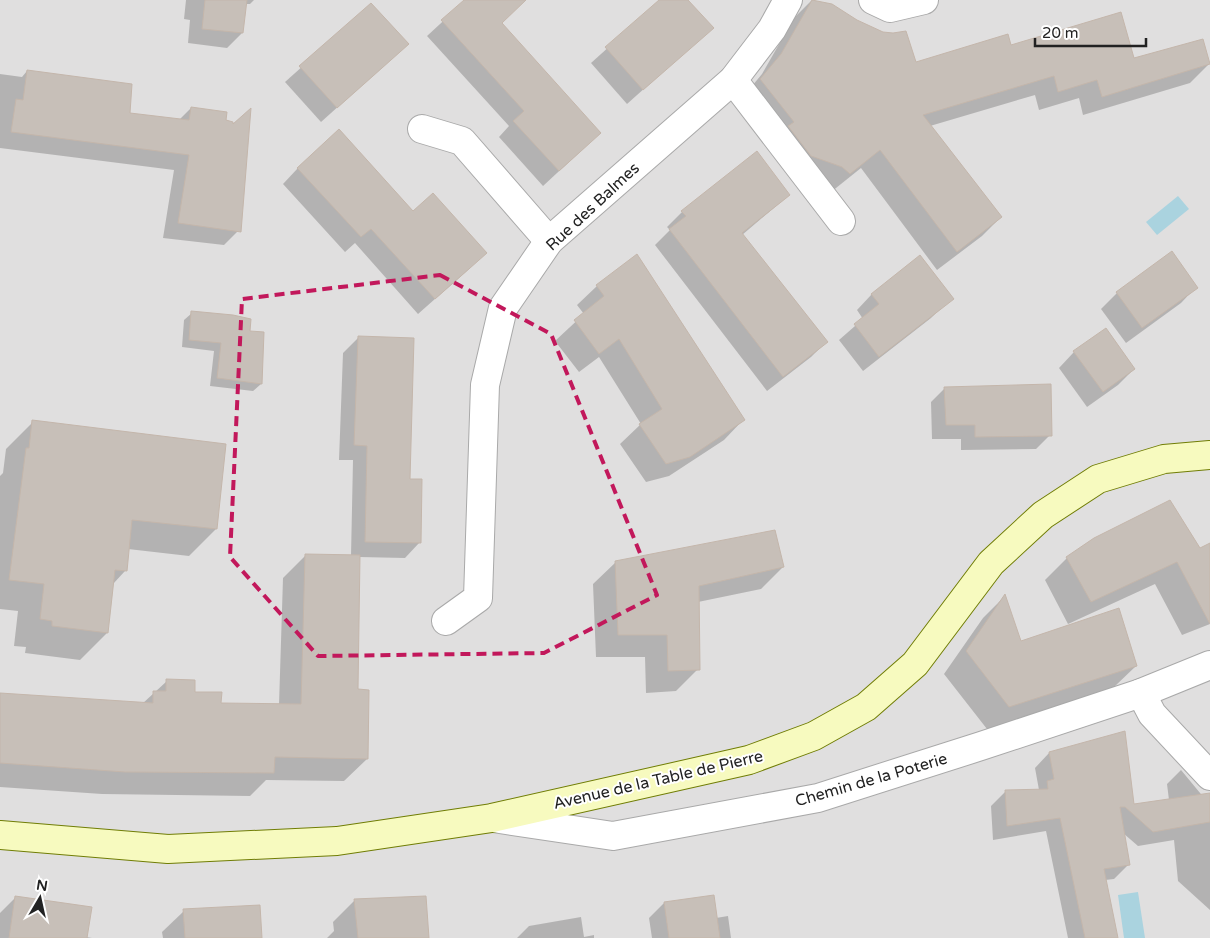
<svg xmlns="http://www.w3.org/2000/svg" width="1210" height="938" viewBox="0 0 1210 938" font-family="'Varela Round',sans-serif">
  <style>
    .residential { fill: #e0dfdf }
    .water { fill: #aad3df }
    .shadow { fill: #0003 }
    .building { fill: #c7bfb8; stroke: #c4b6ab }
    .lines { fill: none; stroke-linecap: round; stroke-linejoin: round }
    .minor-casing { stroke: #a9a9a9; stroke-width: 30 }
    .secondary-casing { stroke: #707d05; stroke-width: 30 }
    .minor { stroke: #fff; stroke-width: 28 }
    .secondary { stroke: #f7fabf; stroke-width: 28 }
    .marked { fill: none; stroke: #c2185b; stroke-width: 4; stroke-dasharray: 10 6; stroke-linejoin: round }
    .labels { text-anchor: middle; stroke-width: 4; stroke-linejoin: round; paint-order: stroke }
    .street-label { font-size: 16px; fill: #222; stroke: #fff }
  </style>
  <rect width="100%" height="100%" fill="#f2efe9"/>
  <rect class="residential" x="0" y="0" width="1210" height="938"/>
  <g class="water">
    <path d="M 1178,196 L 1189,209 L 1157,235 L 1146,222 Z"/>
    <path d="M 1138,892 L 1145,938 L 1124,938 L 1118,895 Z"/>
  </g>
  <g class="shadow">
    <path d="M 186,0 L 254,0 L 250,4 L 246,4 L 242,33 L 227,48 L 188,43 L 190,20 L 184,19 Z"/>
    <path d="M 466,0 L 524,0 L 500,23 L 584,148 L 543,186 L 499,137 L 509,126 L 427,36 Z"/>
    <path d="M 661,0 L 687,0 L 712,28 L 627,104 L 591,63 Z"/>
    <path d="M 812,0 L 857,21 L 915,64 L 1010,46 L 1134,59 L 1209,64 L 1190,83 L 1083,115 L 1079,98 L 1039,110 L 1035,95 L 930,126 L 1001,217 L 982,236 L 937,270 L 861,168 L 831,192 L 742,98 L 762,74 L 794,18 Z"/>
    <path d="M 371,5 L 408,44 L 321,122 L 285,82 Z"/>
    <path d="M 27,71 L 128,114 L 179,120 L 191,108 L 225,121 L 240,229 L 224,245 L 163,238 L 174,170 L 0,148 L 0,74 L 22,77 Z"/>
    <path d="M 298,168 L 413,212 L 470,268 L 418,314 L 355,243 L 345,252 L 283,184 Z"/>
    <path d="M 789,195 L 742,235 L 826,342 L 811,357 L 767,391 L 655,245 L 670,230 L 667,227 L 682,212 Z"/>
    <path d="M 637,255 L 743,420 L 724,440 L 669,476 L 646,482 L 620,444 L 641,424 L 599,357 L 579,372 L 555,341 L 584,314 L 577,305 L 597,286 Z"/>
    <path d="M 1196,287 L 1181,303 L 1126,343 L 1101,309 L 1117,293 Z"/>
    <path d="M 872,294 L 947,302 L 931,318 L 863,371 L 839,340 L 863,319 L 857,310 Z"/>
    <path d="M 192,313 L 248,332 L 261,384 L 253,391 L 210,386 L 214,351 L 182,347 L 184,320 Z"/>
    <path d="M 358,338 L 408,480 L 420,542 L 405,558 L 359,557 L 356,690 L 367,759 L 344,781 L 266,780 L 250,796 L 102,794 L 0,787 L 0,694 L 142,704 L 167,681 L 220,704 L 279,705 L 283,578 L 306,555 L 351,556 L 353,460 L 339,460 L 343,353 Z"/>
    <path d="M 1074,352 L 1134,369 L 1118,385 L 1087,407 L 1059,368 Z"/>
    <path d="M 945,388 L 1050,435 L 1036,449 L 961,450 L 961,439 L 932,439 L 931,402 Z"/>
    <path d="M 33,422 L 216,529 L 189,556 L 128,549 L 125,571 L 113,584 L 107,633 L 80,660 L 25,653 L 26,647 L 14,646 L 18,611 L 0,609 L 0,476 L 3,473 L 6,449 Z"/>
    <path d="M 1210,545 L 1210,624 L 1182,635 L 1155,584 L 1068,624 L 1045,580 L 1067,558 L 1200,550 Z"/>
    <path d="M 616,562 L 783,567 L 761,589 L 698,602 L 698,669 L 676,691 L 646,693 L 645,657 L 596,657 L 593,584 Z"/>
    <path d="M 1004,597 L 1020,643 L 1136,666 L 1113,688 L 987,729 L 944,674 L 983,618 Z"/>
    <path d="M 1049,753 L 1133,806 L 1169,800 L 1167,784 L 1181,770 L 1210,805 L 1210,910 L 1178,881 L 1174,840 L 1138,846 L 1123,833 L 1129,864 L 1114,879 L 1105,880 L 1117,938 L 1068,938 L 1046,831 L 993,840 L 991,806 L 1006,791 L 1039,790 L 1035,768 Z"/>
    <path d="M 16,897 L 86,937 L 92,938 L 0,938 L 0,913 Z"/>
    <path d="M 355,900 L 427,938 L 327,938 L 334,931 L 333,922 Z"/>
    <path d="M 664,903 L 716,918 L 728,916 L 731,938 L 652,938 L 649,918 Z"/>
    <path d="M 184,911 L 261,938 L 163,938 L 162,932 Z"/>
    <path d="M 581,917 L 584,937 L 594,935 L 594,938 L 517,938 L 529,926 Z"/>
  </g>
  <g class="building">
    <path d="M 205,0 L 247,0 L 243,33 L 202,29 Z"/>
    <path d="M 464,0 L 526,0 L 502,23 L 601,133 L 559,171 L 513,121 L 524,111 L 441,20 Z"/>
    <path d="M 659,0 L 688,0 L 714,28 L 643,90 L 605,47 Z"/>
    <path d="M 812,0 L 832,4 L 857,20 L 883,32 L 893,33 L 906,31 L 916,62 L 1008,34 L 1011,45 L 1121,12 L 1134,58 L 1203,39 L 1210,64 L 1102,97 L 1097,80 L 1058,92 L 1054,76 L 923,115 L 1002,217 L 957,252 L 880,150 L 850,174 L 842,167 L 811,156 L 788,126 L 794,122 L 760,79 L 781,54 Z"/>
    <path d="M 371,3 L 409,44 L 337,108 L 299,66 Z"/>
    <path d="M 27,70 L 132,84 L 130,113 L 189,120 L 191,107 L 227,112 L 226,120 L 233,122 L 233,124 L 251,108 L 241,232 L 178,223 L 189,155 L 11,132 L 16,99 L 23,100 Z"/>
    <path d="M 339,129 L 413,211 L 433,193 L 487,253 L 435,299 L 371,229 L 361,237 L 297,168 Z"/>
    <path d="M 757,151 L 790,195 L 742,233 L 828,342 L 783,377 L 669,229 L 686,216 L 681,211 Z"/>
    <path d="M 1172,251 L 1198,288 L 1142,328 L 1116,292 Z"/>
    <path d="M 637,254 L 745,420 L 690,457 L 666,464 L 639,424 L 662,409 L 619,339 L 599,354 L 574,320 L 604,296 L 596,285 Z"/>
    <path d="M 920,255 L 954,299 L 879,357 L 854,324 L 879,304 L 871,294 Z"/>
    <path d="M 191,311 L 233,315 L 251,319 L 250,331 L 264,332 L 262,384 L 217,378 L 221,343 L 189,340 Z"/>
    <path d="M 1106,328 L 1135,369 L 1103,392 L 1073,351 Z"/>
    <path d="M 358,336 L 414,338 L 410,479 L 422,479 L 421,543 L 365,542 L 367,446 L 354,445 Z"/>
    <path d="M 1051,384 L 1052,436 L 975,437 L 975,425 L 946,425 L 944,387 Z"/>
    <path d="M 32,420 L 226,444 L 217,529 L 132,520 L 127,571 L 115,570 L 108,633 L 52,626 L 52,621 L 40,619 L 44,584 L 9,580 L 26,448 L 29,448 Z"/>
    <path d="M 1170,500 L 1200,548 L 1210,543 L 1210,624 L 1177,562 L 1091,602 L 1066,557 L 1094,538 Z"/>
    <path d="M 775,530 L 784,567 L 699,586 L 700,670 L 668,671 L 667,635 L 618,635 L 615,561 Z"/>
    <path d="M 305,554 L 360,555 L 358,689 L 369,690 L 368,759 L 275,757 L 274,773 L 125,772 L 0,763 L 0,693 L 153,703 L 153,691 L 166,691 L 166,679 L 195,680 L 195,692 L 222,692 L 221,703 L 301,704 Z"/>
    <path d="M 1005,594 L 1021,641 L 1119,608 L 1137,666 L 1009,707 L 966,651 Z"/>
    <path d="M 1125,731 L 1134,804 L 1210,793 L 1210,822 L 1153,832 L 1125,807 L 1120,807 L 1130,865 L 1104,869 L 1118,938 L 1085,938 L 1060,818 L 1007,826 L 1005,790 L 1048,789 L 1047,781 L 1054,779 L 1049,752 Z"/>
    <path d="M 714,895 L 720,938 L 669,938 L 664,902 Z"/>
    <path d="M 15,896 L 92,907 L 87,938 L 9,938 Z"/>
    <path d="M 426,896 L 429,938 L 358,938 L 354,899 Z"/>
    <path d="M 260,905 L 262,938 L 185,938 L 183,909 Z"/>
  </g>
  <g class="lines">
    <g class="minor-casing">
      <g id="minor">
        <path d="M 873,0 L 890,8 L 924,0"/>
        <path d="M 733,80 L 841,221"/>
        <path d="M 422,129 L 462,141 L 549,241"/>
        <path d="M 446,621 L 478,598 L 485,385 L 503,308 L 549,241 L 733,80 L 772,29 L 788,0"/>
        <path d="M 1141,693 L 1152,714 L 1210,776"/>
        <path d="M 493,818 L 613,836 L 818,798 L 981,746 L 1141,693 L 1210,665"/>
      </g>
    </g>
    <g class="secondary-casing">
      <path id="secondary" d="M 0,835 L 168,849 L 337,841 L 492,818 L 749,760 L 814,736 L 866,707 L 915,664 L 991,563 L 1043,515 L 1098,479 L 1164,459 L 1210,455"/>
    </g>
    <use href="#minor" class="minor"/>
    <use href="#secondary" class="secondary"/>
  </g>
  <path class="marked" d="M 440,275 L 551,334 L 657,595 L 544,653 L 318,656 L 230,557 L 242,299 Z"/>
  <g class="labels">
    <g class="street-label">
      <text transform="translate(592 206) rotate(-43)" y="6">Rue des Balmes</text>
      <text transform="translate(658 779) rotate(-13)" y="6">Avenue de la Table de Pierre</text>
      <text transform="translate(871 779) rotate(-16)" y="6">Chemin de la Poterie</text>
    </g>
  </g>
  <g transform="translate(40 898) rotate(9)" stroke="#ffffff" stroke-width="4" paint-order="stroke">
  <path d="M0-4L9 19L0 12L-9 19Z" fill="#222222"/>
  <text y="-8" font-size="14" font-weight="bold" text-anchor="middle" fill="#222222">N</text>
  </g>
  <path d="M1035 38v8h111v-8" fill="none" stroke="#222222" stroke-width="2.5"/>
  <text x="1042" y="38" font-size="15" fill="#222222" stroke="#ffffff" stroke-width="4" paint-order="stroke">20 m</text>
</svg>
